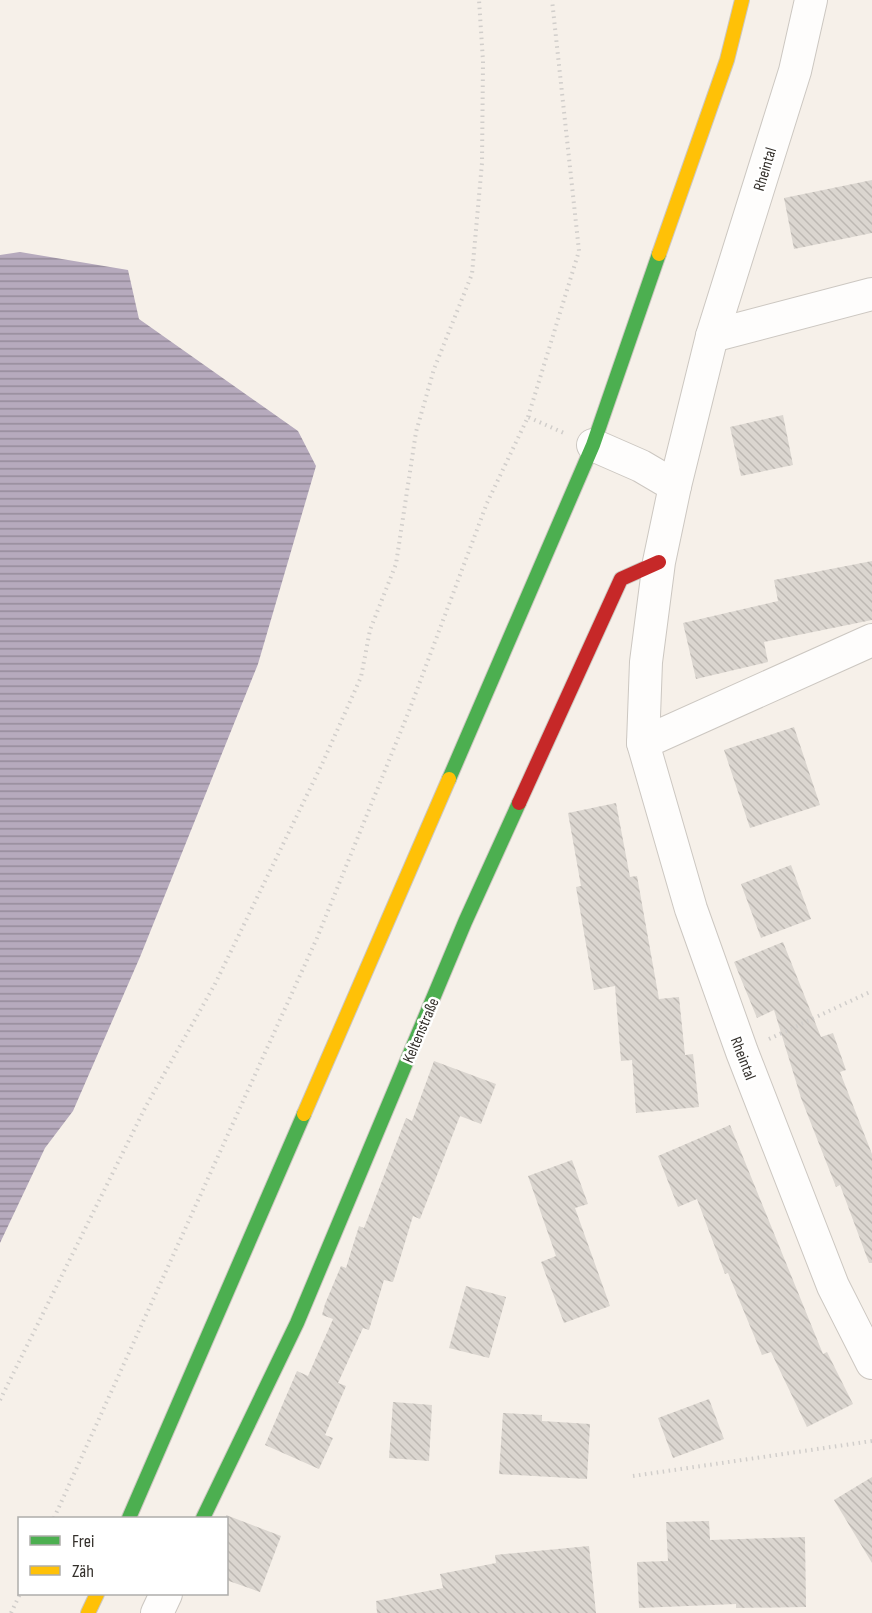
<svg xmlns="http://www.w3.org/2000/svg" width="872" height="1613" viewBox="0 0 872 1613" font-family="'Sofia Sans Condensed',sans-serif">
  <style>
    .water { fill: url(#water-rules) }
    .building { fill: url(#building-back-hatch) }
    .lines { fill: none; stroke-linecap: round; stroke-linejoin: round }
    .street-casing { stroke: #ccc7c1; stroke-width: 34 }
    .fast-casing { stroke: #ccc7c1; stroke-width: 16 }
    .slow-casing { stroke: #ccc7c1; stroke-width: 16 }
    .jam-casing { stroke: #ccc7c1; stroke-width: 16 }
    .path { stroke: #d1cecb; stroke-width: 4; stroke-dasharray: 1.5 4.5; stroke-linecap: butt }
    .street { stroke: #fefdfc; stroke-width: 32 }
    .fast { stroke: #4caf50; stroke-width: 14 }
    .slow { stroke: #ffc107; stroke-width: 14 }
    .jam { stroke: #c62828; stroke-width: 14 }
    .labels { text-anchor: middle; stroke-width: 5; stroke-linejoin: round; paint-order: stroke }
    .street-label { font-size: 16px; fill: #35312c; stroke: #fff }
  </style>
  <defs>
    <pattern id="water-rules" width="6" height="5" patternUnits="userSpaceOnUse" patternTransform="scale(1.5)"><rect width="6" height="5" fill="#b6aabd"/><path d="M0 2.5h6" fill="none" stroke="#958b9a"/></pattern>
    <pattern id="building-back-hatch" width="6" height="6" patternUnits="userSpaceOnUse" patternTransform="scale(1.5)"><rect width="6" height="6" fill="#dbd6d0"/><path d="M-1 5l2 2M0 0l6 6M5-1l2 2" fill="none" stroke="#bdb8b3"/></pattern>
  </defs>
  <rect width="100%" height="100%" fill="#f6f0e9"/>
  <path class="water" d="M 20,252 L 128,270 L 139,319 L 298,431 L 316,466 L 258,664 L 140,957 L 73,1111 L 45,1148 L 0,1243 L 0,255 Z"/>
  <g class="building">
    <path d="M 872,180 L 872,233 L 794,249 L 784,198 Z"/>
    <path d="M 783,415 L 793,465 L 741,476 L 730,427 Z"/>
    <path d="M 872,561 L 872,620 L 764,642 L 768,662 L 696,679 L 683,623 L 778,601 L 774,580 Z"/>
    <path d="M 794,727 L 820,805 L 750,828 L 724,750 Z"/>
    <path d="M 616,803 L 630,877 L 637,876 L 659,999 L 679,997 L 685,1055 L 693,1054 L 699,1107 L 636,1113 L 632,1060 L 621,1061 L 615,986 L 594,990 L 576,887 L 581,886 L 568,813 Z"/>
    <path d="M 791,865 L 811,919 L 761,938 L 741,884 Z"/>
    <path d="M 783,942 L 821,1037 L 833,1033 L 846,1070 L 840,1072 L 872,1154 L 872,1263 L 869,1263 L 840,1185 L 836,1187 L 801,1098 L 774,1010 L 757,1018 L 734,962 Z"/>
    <path d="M 434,1061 L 496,1084 L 481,1124 L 460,1116 L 420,1219 L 413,1216 L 393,1282 L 384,1280 L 369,1330 L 363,1328 L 338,1383 L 346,1386 L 325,1435 L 333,1438 L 319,1469 L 265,1445 L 297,1371 L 308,1376 L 333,1319 L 322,1315 L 325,1304 L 341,1266 L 346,1268 L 359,1226 L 364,1228 L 406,1118 L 412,1121 Z"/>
    <path d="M 730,1125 L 823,1354 L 827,1352 L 853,1404 L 807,1427 L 771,1352 L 762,1355 L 728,1273 L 725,1274 L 697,1199 L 678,1207 L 658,1156 Z"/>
    <path d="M 572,1160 L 588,1204 L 575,1208 L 610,1306 L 564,1323 L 541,1262 L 556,1256 L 528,1176 Z"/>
    <path d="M 466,1286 L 506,1297 L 489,1358 L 449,1348 Z"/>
    <path d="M 709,1399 L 724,1439 L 673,1458 L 658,1418 Z"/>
    <path d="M 393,1402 L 432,1405 L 429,1461 L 389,1458 Z"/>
    <path d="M 503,1413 L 542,1415 L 542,1421 L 590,1424 L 587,1479 L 499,1474 Z"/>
    <path d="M 872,1477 L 872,1563 L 834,1500 Z"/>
    <path d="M 226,1515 L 281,1536 L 260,1592 L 226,1580 Z"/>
    <path d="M 709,1521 L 710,1540 L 805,1537 L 806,1607 L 736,1608 L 736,1604 L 639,1608 L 637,1562 L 668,1561 L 666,1522 Z"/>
    <path d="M 589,1546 L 596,1613 L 377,1613 L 376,1601 L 443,1588 L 440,1574 L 496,1563 L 495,1555 Z"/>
  </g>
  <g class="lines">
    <g class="street-casing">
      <g id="street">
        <path d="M 712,336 L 872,294"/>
        <path d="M 593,445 L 641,466 L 675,486 L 659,562 L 646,662 L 643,743 L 691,909 L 742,1052 L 833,1286 L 872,1363"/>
        <path d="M 675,486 L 712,336 L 795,71 L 811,0"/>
        <path d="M 643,743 L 872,640"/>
        <path d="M 157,1613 L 166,1594"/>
      </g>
    </g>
    <g class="fast-casing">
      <g id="fast">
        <path d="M 449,779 L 593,445 L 659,254"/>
        <path d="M 129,1518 L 304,1114"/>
        <path d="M 203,1518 L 297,1323 L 465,922 L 519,803"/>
      </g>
    </g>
    <g class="slow-casing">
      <g id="slow">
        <path d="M 659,254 L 727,60 L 742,0"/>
        <path d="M 304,1114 L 449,779"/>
        <path d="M 88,1613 L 97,1594"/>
      </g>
    </g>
    <g class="jam-casing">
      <path id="jam" d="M 519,803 L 621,579 L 659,562"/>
    </g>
    <g class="path">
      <path d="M 528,417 L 579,251 L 552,0"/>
      <path d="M 769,1039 L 872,991"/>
      <path d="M 0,1400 L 146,1106 L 215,984 L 323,762 L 361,677 L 370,630 L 396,564 L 416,432 L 434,369 L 472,274 L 482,163 L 483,61 L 479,0"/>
      <path d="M 633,1476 L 872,1441"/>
      <path d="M 54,1518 L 317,938 L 409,711 L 487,503 L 528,417 L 564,433"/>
      <path d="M 11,1613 L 20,1594"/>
    </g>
    <use href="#street" class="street"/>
    <use href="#fast" class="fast"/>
    <use href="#slow" class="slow"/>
    <use href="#jam" class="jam"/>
  </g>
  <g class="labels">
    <g class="street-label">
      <text transform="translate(764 169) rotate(-73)" y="6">Rheintal</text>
      <text transform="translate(420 1030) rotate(-67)" y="6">Keltenstraße</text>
      <text transform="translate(744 1058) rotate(69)" y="6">Rheintal</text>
    </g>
  </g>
  <rect x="18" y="1517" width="210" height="78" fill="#ffffff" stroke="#aeadab" stroke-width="1.5"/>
  <rect x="30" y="1536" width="30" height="9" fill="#4caf50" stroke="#aeadab" stroke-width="1.5"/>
  <text x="72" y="1547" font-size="18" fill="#35312c">Frei</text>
  <rect x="30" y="1566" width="30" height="9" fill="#ffc107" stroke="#aeadab" stroke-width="1.5"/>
  <text x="72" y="1577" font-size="18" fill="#35312c">Zäh</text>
</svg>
